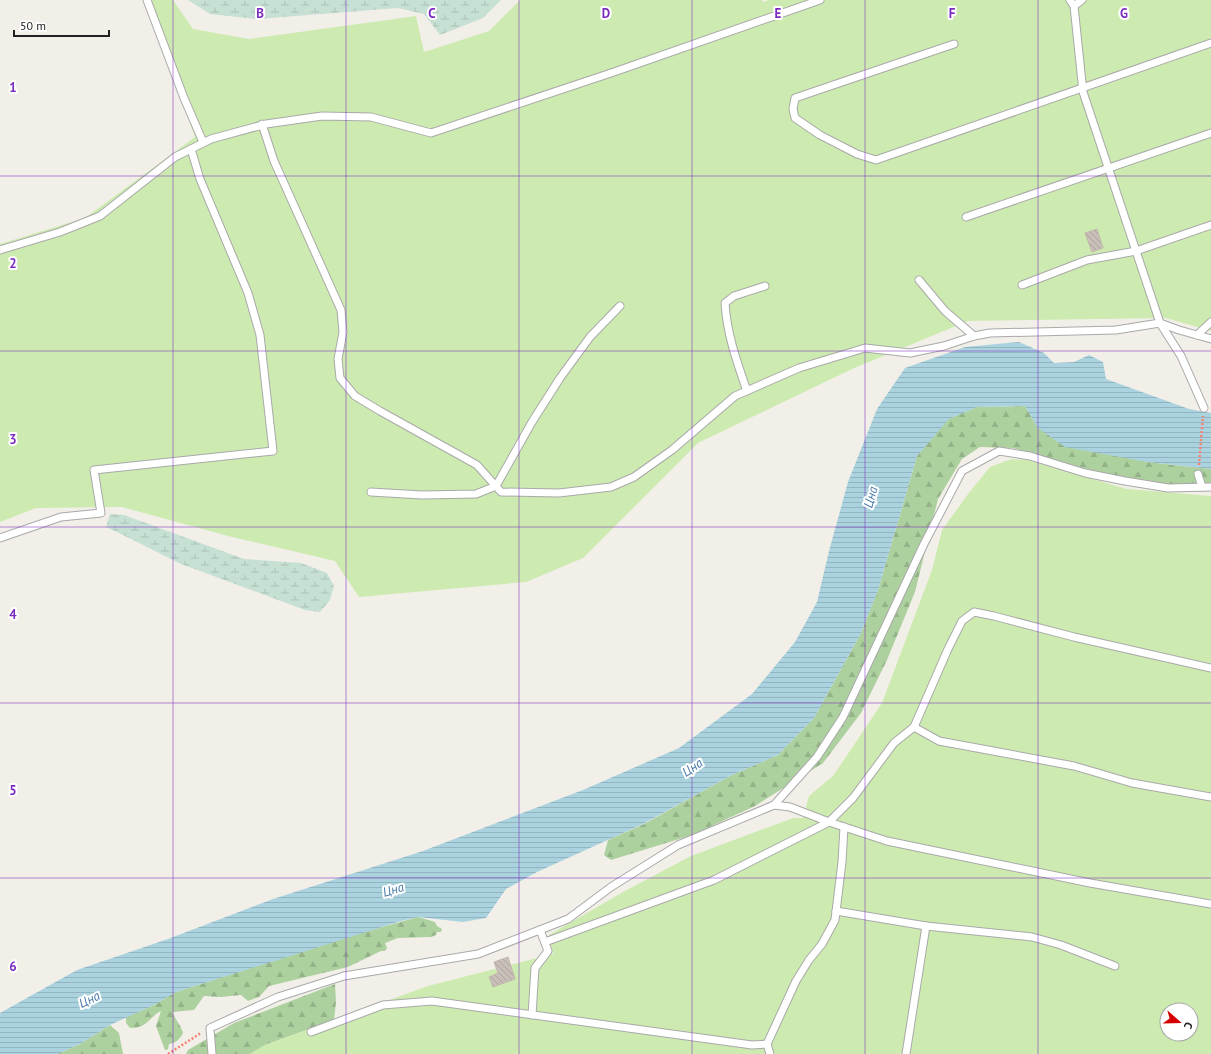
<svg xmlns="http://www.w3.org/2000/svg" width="1211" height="1054" viewBox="0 0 1211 1054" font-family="'PT Sans',sans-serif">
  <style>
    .forest { fill: url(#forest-firs) }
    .wetland { fill: url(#wetland-marsh) }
    .garden { fill: #cdebb0; fill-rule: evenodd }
    .water { fill: url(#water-rules) }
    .building { fill: url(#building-back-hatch); stroke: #c4b6ab }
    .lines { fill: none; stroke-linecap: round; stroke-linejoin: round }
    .service-casing { stroke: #a9a9a9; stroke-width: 9 }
    .path { stroke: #fa8072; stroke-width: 2.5; stroke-dasharray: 2 2; stroke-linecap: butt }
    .service { stroke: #fff; stroke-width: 7 }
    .grid { fill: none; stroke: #7b2cbf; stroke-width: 1; stroke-opacity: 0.55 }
    .labels { text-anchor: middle; stroke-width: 4; stroke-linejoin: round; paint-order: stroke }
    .water-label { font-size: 13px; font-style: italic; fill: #4a7aab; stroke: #fff }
    .grid-label { font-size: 13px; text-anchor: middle; font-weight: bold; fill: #7b2cbf; stroke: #fff; stroke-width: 4; stroke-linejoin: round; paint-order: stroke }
  </style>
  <defs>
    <pattern id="forest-firs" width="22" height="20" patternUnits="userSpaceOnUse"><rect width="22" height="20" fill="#add19e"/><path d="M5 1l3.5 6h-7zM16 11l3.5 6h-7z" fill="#95b388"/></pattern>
    <pattern id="wetland-marsh" width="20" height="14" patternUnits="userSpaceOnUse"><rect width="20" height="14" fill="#c6e0d4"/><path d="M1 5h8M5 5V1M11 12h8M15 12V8" fill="none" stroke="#aac0b6"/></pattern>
    <pattern id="water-rules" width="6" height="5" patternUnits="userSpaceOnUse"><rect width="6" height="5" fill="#aad3df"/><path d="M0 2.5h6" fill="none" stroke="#92b5bf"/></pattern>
    <pattern id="building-back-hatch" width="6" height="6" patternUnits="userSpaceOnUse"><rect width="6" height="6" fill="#c7bfb8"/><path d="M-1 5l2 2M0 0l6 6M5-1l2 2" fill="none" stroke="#aba49e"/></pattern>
  </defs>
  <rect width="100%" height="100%" fill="#f2efe9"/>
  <g class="forest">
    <path d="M 1025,406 L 1038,428 L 1147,462 L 1211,469 L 1211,489 L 1179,490 L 1108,475 L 1013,448 L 980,447 L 962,459 L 938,499 L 915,592 L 887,660 L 861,713 L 823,763 L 755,806 L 692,835 L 611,860 L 604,855 L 608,840 L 644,824 L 730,776 L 778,755 L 814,718 L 861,633 L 878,590 L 917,456 L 948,419 L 977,407 Z"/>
    <path d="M 418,917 L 435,922 L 437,926 L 442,929 L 441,932 L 437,932 L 436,935 L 431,937 L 398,938 L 385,943 L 387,948 L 385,951 L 381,951 L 348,967 L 269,986 L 259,997 L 248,1001 L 241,995 L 221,997 L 204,996 L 194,1010 L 173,1012 C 175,1020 181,1025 183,1033 C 180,1039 176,1043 169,1044 L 168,1049 L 166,1050 L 165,1050 L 156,1026 L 161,1011 C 149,1017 148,1028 130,1028 L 126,1023 L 126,1017 L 152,1006 L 176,992 L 350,936 Z"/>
    <path d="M 335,984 L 336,1002 L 334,1020 L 265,1045 L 250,1054 L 186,1054 L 188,1050 L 234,1023 Z"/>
    <path d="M 110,1025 L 119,1033 L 123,1054 L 58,1054 L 80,1044 Z"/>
  </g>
  <g class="wetland">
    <path d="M 188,0 L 501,0 L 483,18 L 440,35 L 424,14 L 398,8 L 257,19 L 210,14 Z"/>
    <path d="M 110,514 L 124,515 L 244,559 L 301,563 L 327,573 L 334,586 L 330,600 L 320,612 L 305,610 L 181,564 L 115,531 L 106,527 Z"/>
  </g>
  <g class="garden">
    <path d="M 144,0 L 173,0 L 193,29 L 249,39 L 416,16 L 424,52 L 489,31 L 520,0 L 762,0 L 763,2 L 769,0 L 1211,0 L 1211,331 L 1166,318 L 968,321 L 852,369 L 698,443 L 583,558 L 526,582 L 359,597 L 335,561 L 228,536 L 122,507 L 36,508 L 0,522 L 0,244 L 85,218 L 195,137 Z"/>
    <path d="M 1012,459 L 1027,460 L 1127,489 L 1211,496 L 1211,1054 L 250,1054 L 265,1045 L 428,986 L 553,954 L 549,935 L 623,892 L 691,856 L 793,818 L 803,818 L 809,796 L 833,776 L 882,703 L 932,570 L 942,530 L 968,494 L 990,467 ZM 1167,1010 L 1191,1010 L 1191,1034 L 1167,1034 Z"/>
  </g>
  <path class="water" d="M 1019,342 L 1044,353 L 1054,363 L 1074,362 L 1089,355 L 1103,362 L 1106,379 L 1189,409 L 1211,413 L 1211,469 L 1147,462 L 1065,447 L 1038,428 L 1025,406 L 977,407 L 949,419 L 917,456 L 878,590 L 861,633 L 814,718 L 778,755 L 730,776 L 643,824 L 537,872 L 506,889 L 486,918 L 463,922 L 418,917 L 401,921 L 176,992 L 152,1006 L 110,1025 L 80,1044 L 58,1054 L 0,1054 L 0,1013 L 77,970 L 168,939 L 273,899 L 423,851 L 583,790 L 679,748 L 752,694 L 795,642 L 817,602 L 829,551 L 848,482 L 877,409 L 905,368 L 965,347 Z"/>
  <g class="building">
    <path d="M 1097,229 L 1103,248 L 1092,252 L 1085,233 Z"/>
    <path d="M 508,957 L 515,979 L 493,987 L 489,977 L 498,973 L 494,962 Z"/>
  </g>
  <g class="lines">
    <g class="service-casing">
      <g id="service">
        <path d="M 147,0 L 184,98 L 203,142"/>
        <path d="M 1070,0 L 1074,6 L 1083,92 L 1160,323 L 1179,330 L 1211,339"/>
        <path d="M 1074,6 L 1082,0"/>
        <path d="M 954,44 L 795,98 L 793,109 L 795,118 L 820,135 L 857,154 L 876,160 L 1211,43"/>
        <path d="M 262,124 L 274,161 L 341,310 L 343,332 L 338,359 L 340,378 L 355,396 L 380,411 L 477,465 L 501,492 L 559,493 L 611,487 L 634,477 L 672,450 L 735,396 L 799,368 L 865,348 L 910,353 L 944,346 L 974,336 L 990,333 L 1116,330 L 1160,323 L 1181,356 L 1204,408"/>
        <path d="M 966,217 L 1211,133"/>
        <path d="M 0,250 L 60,232 L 100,216 L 175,157 L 211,139 L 266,124 L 322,116 L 371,117 L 431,133 L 614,72 L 820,0"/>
        <path d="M 919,280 L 945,311 L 974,336"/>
        <path d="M 1022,285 L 1087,260 L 1136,251 L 1211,225"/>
        <path d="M 1197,335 L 1211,322"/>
        <path d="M 747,391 C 737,362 727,335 725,303 L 734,296 L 765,286"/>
        <path d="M 1198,474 L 1202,487"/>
        <path d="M 371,492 L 422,495 L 476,494 L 496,486 L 532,422 L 560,378 L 590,337 L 620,306"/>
        <path d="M 0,538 L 61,517 L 101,513 L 94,470 L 273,451 L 260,335 L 248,293 L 200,179 L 191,149"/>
        <path d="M 914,727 L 939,741 L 1074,766 L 1132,783 L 1211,797"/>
        <path d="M 774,805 L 790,807 L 829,822 L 887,841 L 1090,883 L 1211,904"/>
        <path d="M 836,911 L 926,926 L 1032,937 L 1061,945 L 1115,966"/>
        <path d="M 545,942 L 714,880 L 829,822 L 853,798 L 894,743 L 914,727 L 948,649 L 962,621 L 974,612 L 994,616 L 1074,637 L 1211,668"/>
        <path d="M 532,1015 L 535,968 L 548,951 L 540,930"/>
        <path d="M 311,1032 L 383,1005 L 432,1001 L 752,1045 L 767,1044 L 796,981 L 809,960 L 822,944 L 835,920 L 842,862 L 844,827"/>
        <path d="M 767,1044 L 770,1054"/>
        <path d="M 212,1054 L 210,1028 L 278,997 L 344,976 L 478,954 L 568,919 L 611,887 L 678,845 L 774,805 L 817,757 L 843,717 L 924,544 L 962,471 L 999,451 L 1030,456 L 1085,473 L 1125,481 L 1168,488 L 1211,487"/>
        <path d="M 906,1054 L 926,926"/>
      </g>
    </g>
    <g class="path">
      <path d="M 1199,465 L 1203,416"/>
      <path d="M 168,1054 L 201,1033"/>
    </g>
    <use href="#service" class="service"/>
  </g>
  <path class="grid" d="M 173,0 L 173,1054M 346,0 L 346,1054M 519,0 L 519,1054M 692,0 L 692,1054M 865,0 L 865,1054M 1038,0 L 1038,1054M 0,176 L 1211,176M 0,351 L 1211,351M 0,527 L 1211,527M 0,703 L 1211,703M 0,878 L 1211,878"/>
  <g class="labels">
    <g class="water-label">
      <text transform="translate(870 497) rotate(-75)" y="5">Цна</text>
      <text transform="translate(692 767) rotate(-35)" y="5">Цна</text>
      <text transform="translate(393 889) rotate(-17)" y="5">Цна</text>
      <text transform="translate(89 999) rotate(-26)" y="5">Цна</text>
    </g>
  </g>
  <g class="grid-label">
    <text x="260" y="18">B</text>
    <text x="432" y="18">C</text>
    <text x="606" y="18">D</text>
    <text x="778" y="18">E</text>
    <text x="952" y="18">F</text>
    <text x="1124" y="18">G</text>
    <text x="13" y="92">1</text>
    <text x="13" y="268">2</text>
    <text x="13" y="444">3</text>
    <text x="13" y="619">4</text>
    <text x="13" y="795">5</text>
    <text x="13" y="971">6</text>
  </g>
  <g transform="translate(1179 1022) rotate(110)"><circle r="19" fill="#ffffff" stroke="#a7a7a7"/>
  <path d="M0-3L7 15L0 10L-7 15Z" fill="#d40000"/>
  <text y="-6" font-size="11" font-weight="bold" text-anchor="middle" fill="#222222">С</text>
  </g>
  <path d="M14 30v6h95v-6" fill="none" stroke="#222222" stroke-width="2"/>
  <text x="20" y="30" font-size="12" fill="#222222" stroke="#ffffff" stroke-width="3" paint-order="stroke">50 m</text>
</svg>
